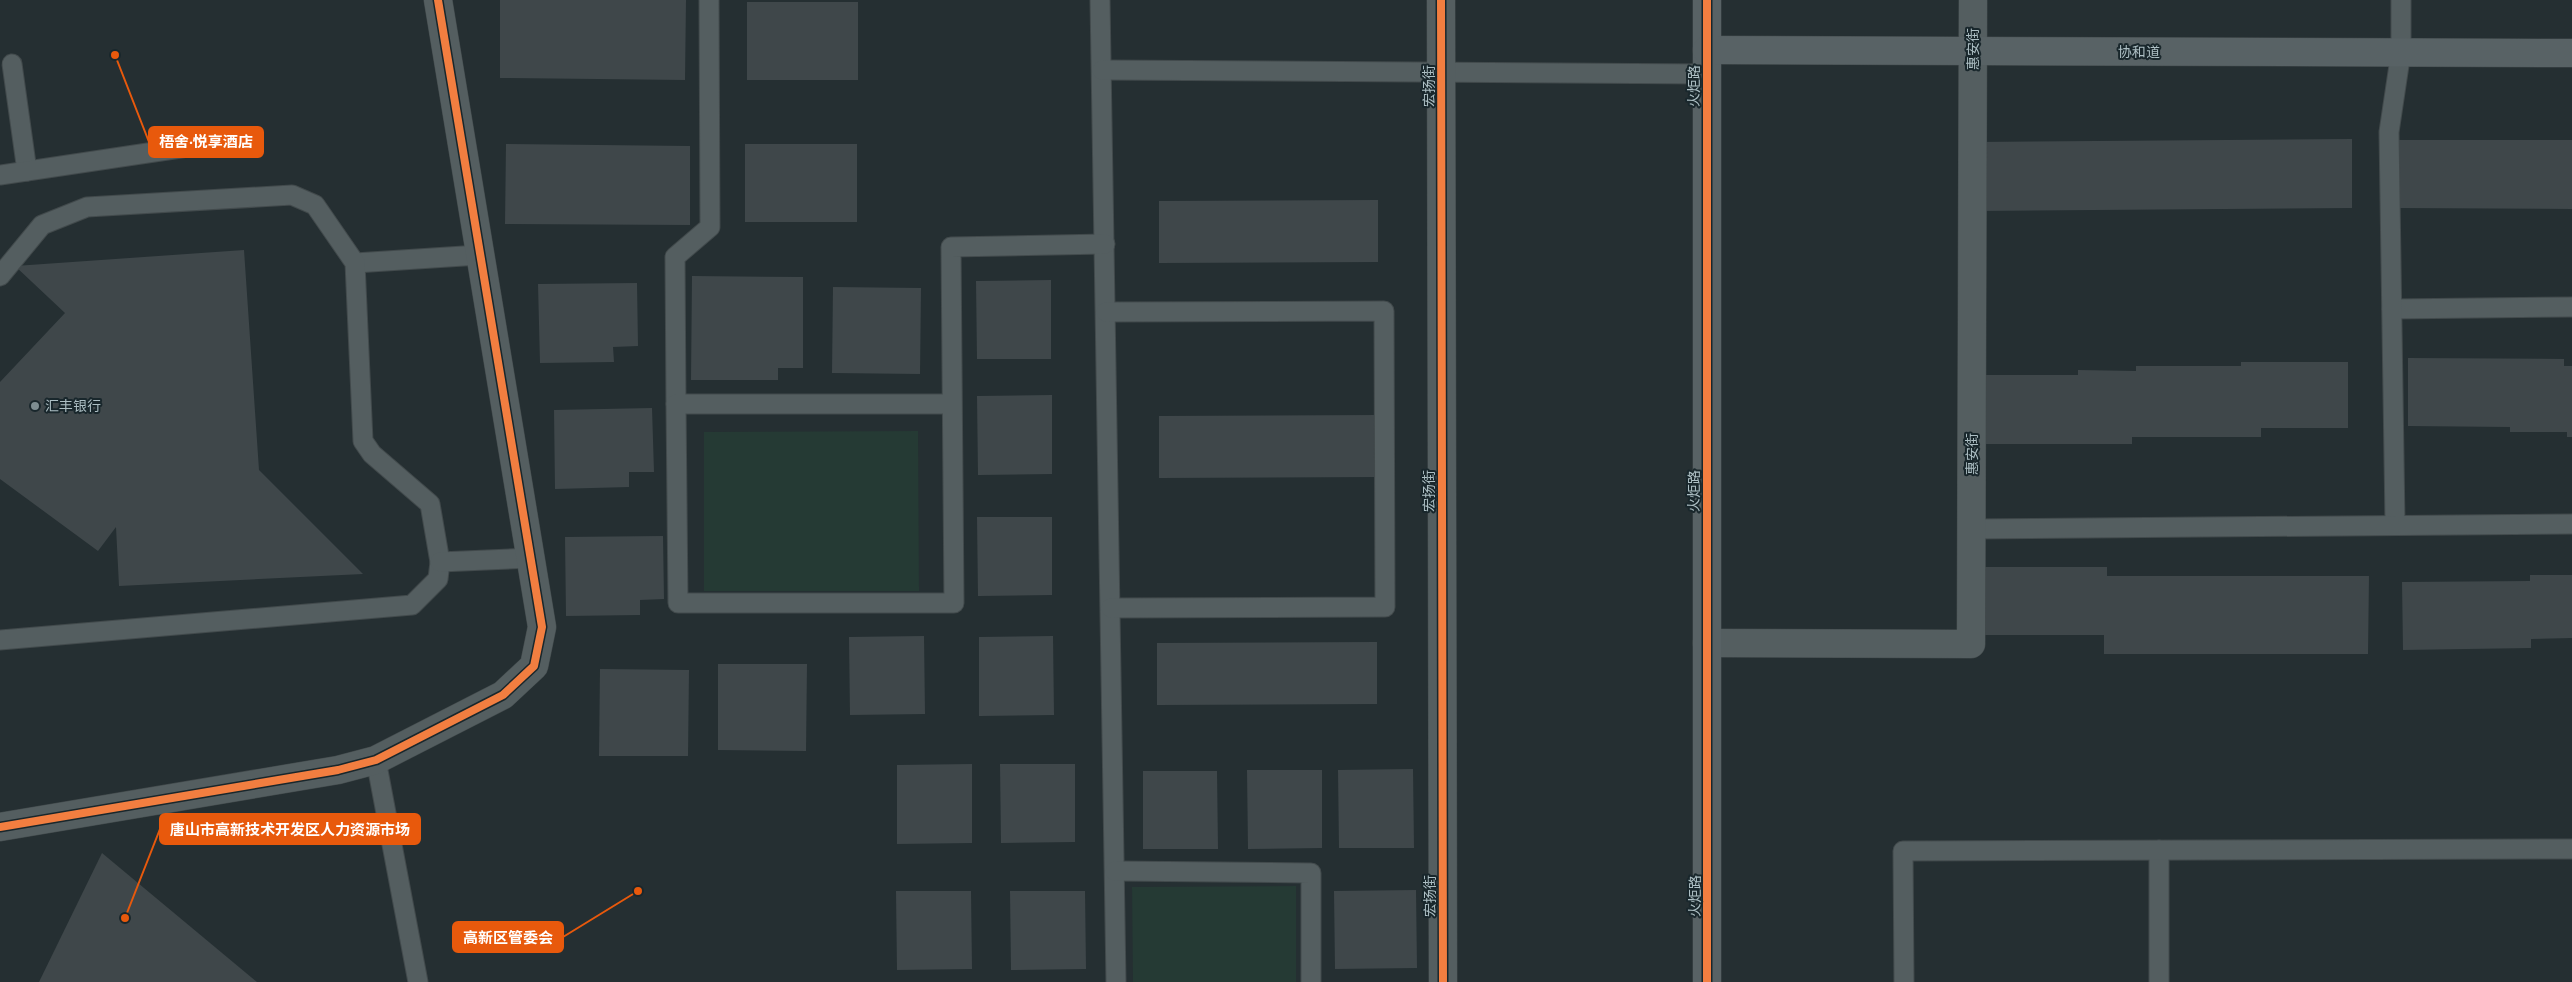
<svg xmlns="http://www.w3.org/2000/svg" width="2572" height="982" viewBox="0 0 2572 982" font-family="Barlow,'Noto Sans SC',sans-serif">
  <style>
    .green { fill: #253a34 }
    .building { fill: #3f474a }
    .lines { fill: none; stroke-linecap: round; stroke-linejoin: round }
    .lane-casing { stroke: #424a4c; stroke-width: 21 }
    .street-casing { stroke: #424a4c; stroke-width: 29 }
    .secondary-casing { stroke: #424a4c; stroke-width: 29 }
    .lane { stroke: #545e60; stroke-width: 19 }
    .street { stroke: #545e60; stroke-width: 28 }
    .secondary { stroke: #586265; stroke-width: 28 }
    .cycleway-casing { stroke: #19272c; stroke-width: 11 }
    .cycleway { stroke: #f27e40; stroke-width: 8 }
    .poi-dot { fill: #7d8d91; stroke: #19272c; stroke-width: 2 }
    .labels { text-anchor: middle; stroke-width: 4; stroke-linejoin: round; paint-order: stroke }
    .street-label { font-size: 14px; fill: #adbfc4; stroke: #19272c }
    .poi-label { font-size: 14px; fill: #adbfc4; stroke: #19272c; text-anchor: start }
    .leader { fill: none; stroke: #e8590c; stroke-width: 2 }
    .callout-dot { fill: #e8590c; stroke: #19272c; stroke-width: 2 }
    .callout { fill: #e8590c; stroke: #e8590c; stroke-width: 2 }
    .callout-label { font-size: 15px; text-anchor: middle; font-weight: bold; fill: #fff }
  </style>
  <rect width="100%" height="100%" fill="#252f32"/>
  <g class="green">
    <path d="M 918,431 L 919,591 L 704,591 L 704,432 Z"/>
    <path d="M 1296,886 L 1296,982 L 1133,982 L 1132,887 Z"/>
  </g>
  <g class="building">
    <path d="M 500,0 L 686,0 L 685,80 L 500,78 Z"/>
    <rect x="747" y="2" width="111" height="78"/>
    <path d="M 2352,139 L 2352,208 L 1976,211 L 1975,142 Z"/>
    <path d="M 2397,140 L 2572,140 L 2572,209 L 2397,208 Z"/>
    <path d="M 506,144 L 690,146 L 690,225 L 505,224 Z"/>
    <rect x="745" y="144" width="112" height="78"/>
    <path d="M 1378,200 L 1378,262 L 1159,263 L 1159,201 Z"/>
    <path d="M 244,250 L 259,470 L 363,574 L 119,586 L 116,527 L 98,551 L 0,479 L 0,382 L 65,313 L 15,266 Z"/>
    <path d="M 692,276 L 803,277 L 803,368 L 778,368 L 778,380 L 691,380 Z"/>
    <path d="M 1051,280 L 1051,359 L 977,359 L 976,281 Z"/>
    <path d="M 637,283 L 638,346 L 613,347 L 614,362 L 540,363 L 538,284 Z"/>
    <path d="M 833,287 L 921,288 L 920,374 L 832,373 Z"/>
    <path d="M 2408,358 L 2564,359 L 2564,366 L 2572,366 L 2572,437 L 2567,437 L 2567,432 L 2510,432 L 2510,427 L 2408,426 Z"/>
    <path d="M 2241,362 L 2348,362 L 2348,428 L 2261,428 L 2261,437 L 2132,437 L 2132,444 L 1976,444 L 1976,375 L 2078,375 L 2078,370 L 2136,371 L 2136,366 L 2241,366 Z"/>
    <path d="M 1052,395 L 1052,474 L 978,475 L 977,396 Z"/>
    <path d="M 652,408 L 654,472 L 629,472 L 629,487 L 555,489 L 554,410 Z"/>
    <path d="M 1379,415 L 1379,477 L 1159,478 L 1159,416 Z"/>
    <path d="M 977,517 L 1052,517 L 1052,595 L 978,596 Z"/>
    <path d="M 663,536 L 664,599 L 640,600 L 640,615 L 566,616 L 565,537 Z"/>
    <path d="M 1970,567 L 2107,567 L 2107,576 L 2369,576 L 2368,654 L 2104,654 L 2104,635 L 1970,635 Z"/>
    <path d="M 2530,575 L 2572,575 L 2572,638 L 2531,639 L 2531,648 L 2403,650 L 2402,582 L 2530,581 Z"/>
    <path d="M 924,636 L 925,714 L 850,715 L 849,637 Z"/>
    <path d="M 1053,636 L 1054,715 L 979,716 L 979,637 Z"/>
    <path d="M 1377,642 L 1377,704 L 1157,705 L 1157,643 Z"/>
    <path d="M 718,664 L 807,664 L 806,751 L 718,750 Z"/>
    <path d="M 600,669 L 689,670 L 688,756 L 599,756 Z"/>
    <path d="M 972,764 L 972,843 L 897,844 L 897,765 Z"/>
    <path d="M 1000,764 L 1075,764 L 1075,842 L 1001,843 Z"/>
    <path d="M 1413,769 L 1414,848 L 1339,848 L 1338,770 Z"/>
    <path d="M 1247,770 L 1322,770 L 1322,848 L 1248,849 Z"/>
    <path d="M 1143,771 L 1217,771 L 1218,849 L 1143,849 Z"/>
    <path d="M 102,853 L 257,982 L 39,982 Z"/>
    <path d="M 1416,890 L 1417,968 L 1335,969 L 1334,891 Z"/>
    <path d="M 896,891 L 971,891 L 972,969 L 897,970 Z"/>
    <path d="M 1010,891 L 1085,891 L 1086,969 L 1011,970 Z"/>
  </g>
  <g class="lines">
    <g class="lane-casing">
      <g id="lane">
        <path d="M 1100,0 L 1116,982"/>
        <path d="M 12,64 L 27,171"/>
        <path d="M 1102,70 L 1707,74"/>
        <path d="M 0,175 L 241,139"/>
        <path d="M 355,263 L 479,255"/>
        <path d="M 0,276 L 42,225 L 87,207 L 292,195 L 315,205 L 355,263 L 363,441 L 372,454 L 430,504 L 440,562 L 438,579 L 412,605 L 0,640"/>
        <path d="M 2392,309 L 2572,307"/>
        <path d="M 1106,312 L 1384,311 L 1385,607 L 1111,608"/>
        <path d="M 676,404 L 675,257 L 710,227 L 709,0"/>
        <path d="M 952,404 L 676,404 L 678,603 L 954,603 L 951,247 L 1105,244"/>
        <path d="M 2395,523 L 2389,132 L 2401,52 L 2401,0"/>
        <path d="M 1971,529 L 2572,524"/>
        <path d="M 440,562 L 530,558"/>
        <path d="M 376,760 L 418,982"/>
        <path d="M 2159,850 L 2159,982"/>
        <path d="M 1115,871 L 1311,873 L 1311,982"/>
        <path d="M 1904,982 L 1903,851 L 2572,849"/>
      </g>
    </g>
    <g class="street-casing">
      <g id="street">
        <path d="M 1441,0 L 1443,982"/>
        <path d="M 1707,643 L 1971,644 L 1973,0"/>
        <path d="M 0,827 L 338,770 L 376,760 L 503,695 L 534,666 L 542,627 L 438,0"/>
      </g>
    </g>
    <g class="secondary-casing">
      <g id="secondary">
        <path d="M 1707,0 L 1707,982"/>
        <path d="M 1707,50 L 2572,53"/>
      </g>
    </g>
    <use href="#lane" class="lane"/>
    <use href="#street" class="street"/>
    <use href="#secondary" class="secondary"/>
    <g class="cycleway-casing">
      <g id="cycleway">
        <path d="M 1441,0 L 1443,982"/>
        <path d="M 1707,0 L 1707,982"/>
        <path d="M 0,827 L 338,770 L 376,760 L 503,695 L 534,666 L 542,627 L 438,0"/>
      </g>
    </g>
    <use href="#cycleway" class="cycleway"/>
  </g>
  <circle class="poi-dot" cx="35" cy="406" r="5"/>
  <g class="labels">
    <g class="street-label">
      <text transform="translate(1973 49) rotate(-90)" y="5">惠安街</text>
      <text x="2139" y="57">协和道</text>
      <text transform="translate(1429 86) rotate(-90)" y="5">宏扬街</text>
      <text transform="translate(1694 86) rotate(-90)" y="5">火炬路</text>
      <text transform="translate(1972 454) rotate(-90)" y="5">惠安街</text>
      <text transform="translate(1429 491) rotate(-90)" y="5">宏扬街</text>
      <text transform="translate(1694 491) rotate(-90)" y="5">火炬路</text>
      <text transform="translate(1430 896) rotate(-90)" y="5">宏扬街</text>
      <text transform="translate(1695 896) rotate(-90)" y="5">火炬路</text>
    </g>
    <g class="poi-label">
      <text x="45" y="411">汇丰银行</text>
    </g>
  </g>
  <path class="leader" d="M115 55L149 142M125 918L160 829M638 891L563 937"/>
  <g class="callout-dot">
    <circle cx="115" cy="55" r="5"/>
    <circle cx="125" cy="918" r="5"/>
    <circle cx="638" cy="891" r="5"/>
  </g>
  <g class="callout">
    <rect x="149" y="127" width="114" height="30" rx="5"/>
    <rect x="160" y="814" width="260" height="30" rx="5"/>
    <rect x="453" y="922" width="110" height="30" rx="5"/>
  </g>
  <g class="callout-label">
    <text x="206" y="147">梧舍·悦享酒店</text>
    <text x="290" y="835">唐山市高新技术开发区人力资源市场</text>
    <text x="508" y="943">高新区管委会</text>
  </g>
</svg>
